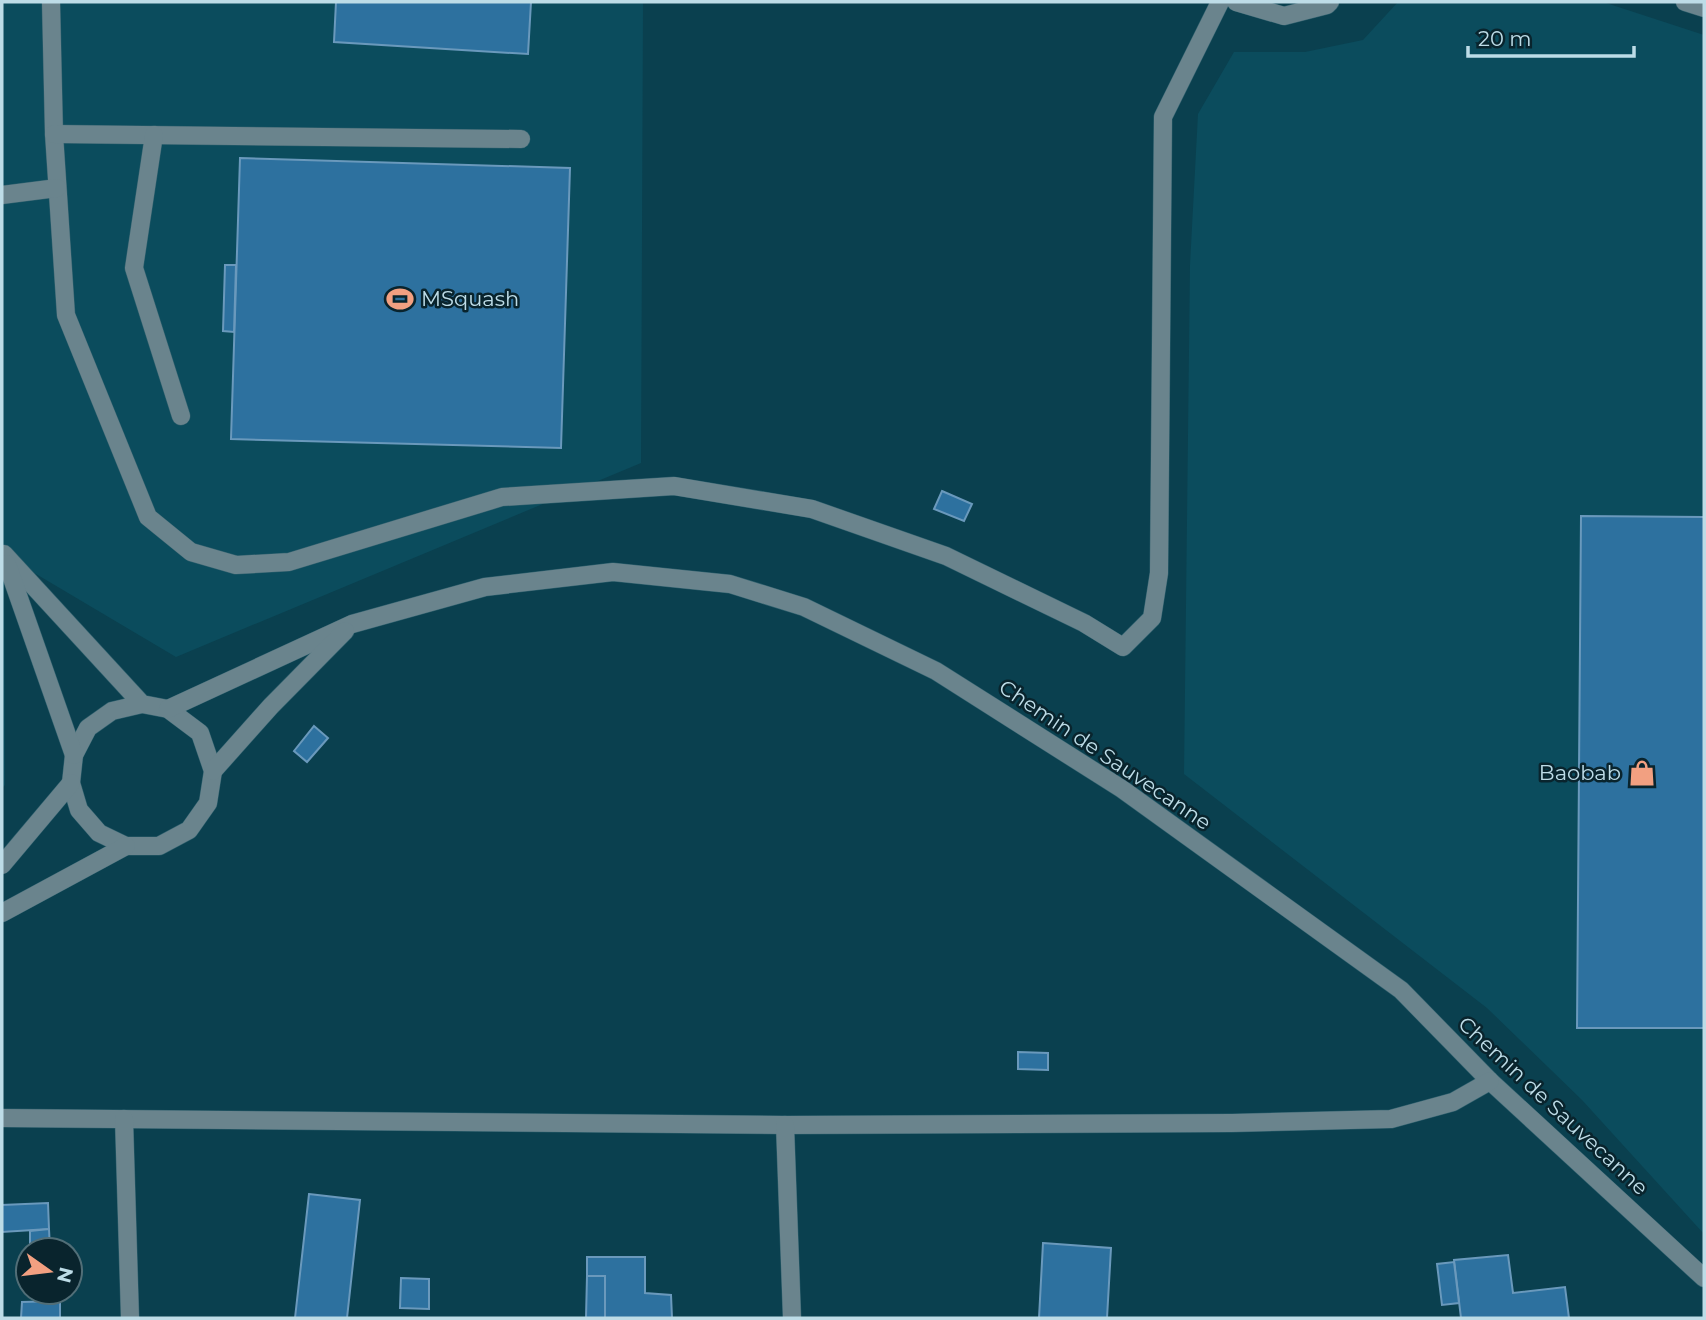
<svg xmlns="http://www.w3.org/2000/svg" width="1706" height="1320" viewBox="0 0 1706 1320" font-family="Montserrat,sans-serif">
  <style>
    .built { fill: #0b4c5d }
    .building { fill: #2d719f; stroke: #6a99bc; stroke-width: 2 }
    .lines { fill: none; stroke-linecap: round; stroke-linejoin: round }
    .minor-casing { stroke: #2e5f6d; stroke-width: 19 }
    .minor { stroke: #6a848d; stroke-width: 18 }
    .labels { text-anchor: middle; stroke-width: 5; stroke-linejoin: round; paint-order: stroke }
    .poi-label { font-size: 21px; fill: #bddce7; stroke: #09242d; text-anchor: start }
    .street-label { font-size: 21px; fill: #bddce7; stroke: #09242d }
  </style>
  <rect width="100%" height="100%" fill="#0a404f"/>
  <g class="built">
    <path d="M 2,2 L 643,2 L 641,463 L 176,657 L 4,555 L 5,785 L 2,788 Z"/>
    <path d="M 1398,2 L 1603,2 L 1704,35 L 1704,1234 L 1582,1100 L 1487,1008 L 1184,774 L 1190,265 L 1198,114 L 1234,52 L 1305,52 L 1363,40 Z"/>
  </g>
  <g class="building">
    <path d="M 336,2 L 531,2 L 528,54 L 334,42 Z"/>
    <path d="M 240,158 L 570,168 L 561,448 L 231,439 Z"/>
    <path d="M 225,265 L 236,265 L 234,332 L 223,331 Z"/>
    <path d="M 942,491 L 972,504 L 964,521 L 934,509 Z"/>
    <path d="M 1581,516 L 1704,517 L 1704,1028 L 1577,1028 Z"/>
    <path d="M 314,726 L 328,738 L 307,762 L 294,751 Z"/>
    <path d="M 1018,1052 L 1048,1053 L 1048,1070 L 1018,1069 Z"/>
    <path d="M 309,1194 L 360,1200 L 347,1318 L 295,1318 Z"/>
    <path d="M 48,1203 L 49,1229 L 2,1232 L 2,1205 Z"/>
    <path d="M 49,1229 L 50,1249 L 30,1250 L 30,1231 Z"/>
    <path d="M 1043,1243 L 1111,1248 L 1107,1318 L 1039,1318 Z"/>
    <path d="M 1508,1255 L 1513,1293 L 1565,1287 L 1569,1318 L 1461,1318 L 1454,1260 Z"/>
    <path d="M 587,1257 L 645,1257 L 645,1293 L 671,1295 L 672,1318 L 605,1318 L 605,1276 L 587,1276 Z"/>
    <path d="M 1454,1262 L 1459,1303 L 1442,1305 L 1437,1264 Z"/>
    <path d="M 587,1276 L 605,1276 L 605,1318 L 586,1318 Z"/>
    <path d="M 401,1278 L 429,1279 L 429,1309 L 400,1308 Z"/>
    <path d="M 60,1301 L 60,1318 L 21,1318 L 22,1302 Z"/>
  </g>
  <g class="lines">
    <g class="minor-casing">
      <g id="minor">
        <path d="M 51,2 L 54,134 L 66,315 L 148,517 L 191,552 L 236,565 L 289,562 L 502,497 L 674,486 L 812,509 L 946,556 L 1084,623 L 1123,647 L 1152,618 L 1159,573 L 1163,117 L 1220,2"/>
        <path d="M 1236,2 L 1284,16 L 1327,5 L 1330,2"/>
        <path d="M 1685,2 L 1704,8"/>
        <path d="M 54,134 L 521,139"/>
        <path d="M 154,135 L 134,268 L 181,416"/>
        <path d="M 2,195 L 57,188"/>
        <path d="M 4,554 L 142,704 L 168,709 L 200,733 L 213,771 L 208,803 L 189,830 L 159,846 L 126,846 L 99,833 L 79,810 L 71,783 L 74,755 L 88,728 L 112,711 L 142,704"/>
        <path d="M 7,564 L 74,755"/>
        <path d="M 168,709 L 352,624 L 485,587 L 613,572 L 730,584 L 804,607 L 936,671 L 1122,789 L 1401,990 L 1490,1081 L 1704,1278"/>
        <path d="M 213,771 L 271,706 L 345,631"/>
        <path d="M 2,865 L 71,783"/>
        <path d="M 2,913 L 126,846"/>
        <path d="M 2,1118 L 785,1125 L 1232,1123 L 1391,1119 L 1453,1102 L 1490,1081"/>
        <path d="M 124,1119 L 130,1318"/>
        <path d="M 785,1125 L 792,1318"/>
      </g>
    </g>
    <use href="#minor" class="minor"/>
  </g>
  <defs>
    <g id="stadium-bare" transform="scale(2.1)"><path d="M0-5a6.5 5 0 1 0 0 10a6.5 5 0 1 0 0-10ZM-3.5-1.8h7v3.6h-7Z" fill="#f2a081" stroke="#09242d" stroke-width="2.5" paint-order="stroke"/></g>
    <g id="shop-bare" transform="scale(2.1)"><path d="M-5-2.5h2.3a2.7 3.5 0 0 1 5.4 0H5L5.5 6h-11ZM-1.5-2.5h3a1.5 2.3 0 0 0-3 0Z" fill="#f2a081" stroke="#09242d" stroke-width="2.5" paint-order="stroke"/></g>
  </defs>
  <g fill-rule="evenodd">
    <use href="#stadium-bare" x="400" y="299"/>
    <use href="#shop-bare" x="1642" y="773"/>
  </g>
  <g class="labels">
    <g class="poi-label">
      <text x="421" y="306">MSquash</text>
      <text x="1621" y="780" text-anchor="end">Baobab</text>
    </g>
    <g class="street-label">
      <text transform="translate(1105 755) rotate(34)" y="7">Chemin de Sauvecanne</text>
      <text transform="translate(1553 1106) rotate(43)" y="7">Chemin de Sauvecanne</text>
    </g>
  </g>
  <rect width="1706" height="1320" fill="none" stroke="#bddce7" stroke-width="7"/>
  <g transform="translate(49 1271) rotate(104)"><circle r="33" fill="#09242d" stroke="#516e77" stroke-width="2"/>
  <path d="M0-5L12 26L0 18L-12 26Z" fill="#f2a081"/>
  <text y="-10" font-size="19" font-weight="bold" text-anchor="middle" fill="#bddce7">N</text>
  </g>
  <path d="M1468 46v10h166v-10" fill="none" stroke="#bddce7" stroke-width="3.5"/>
  <text x="1478" y="46" font-size="21" fill="#bddce7" stroke="#09242d" stroke-width="5" paint-order="stroke">20 m</text>
</svg>
